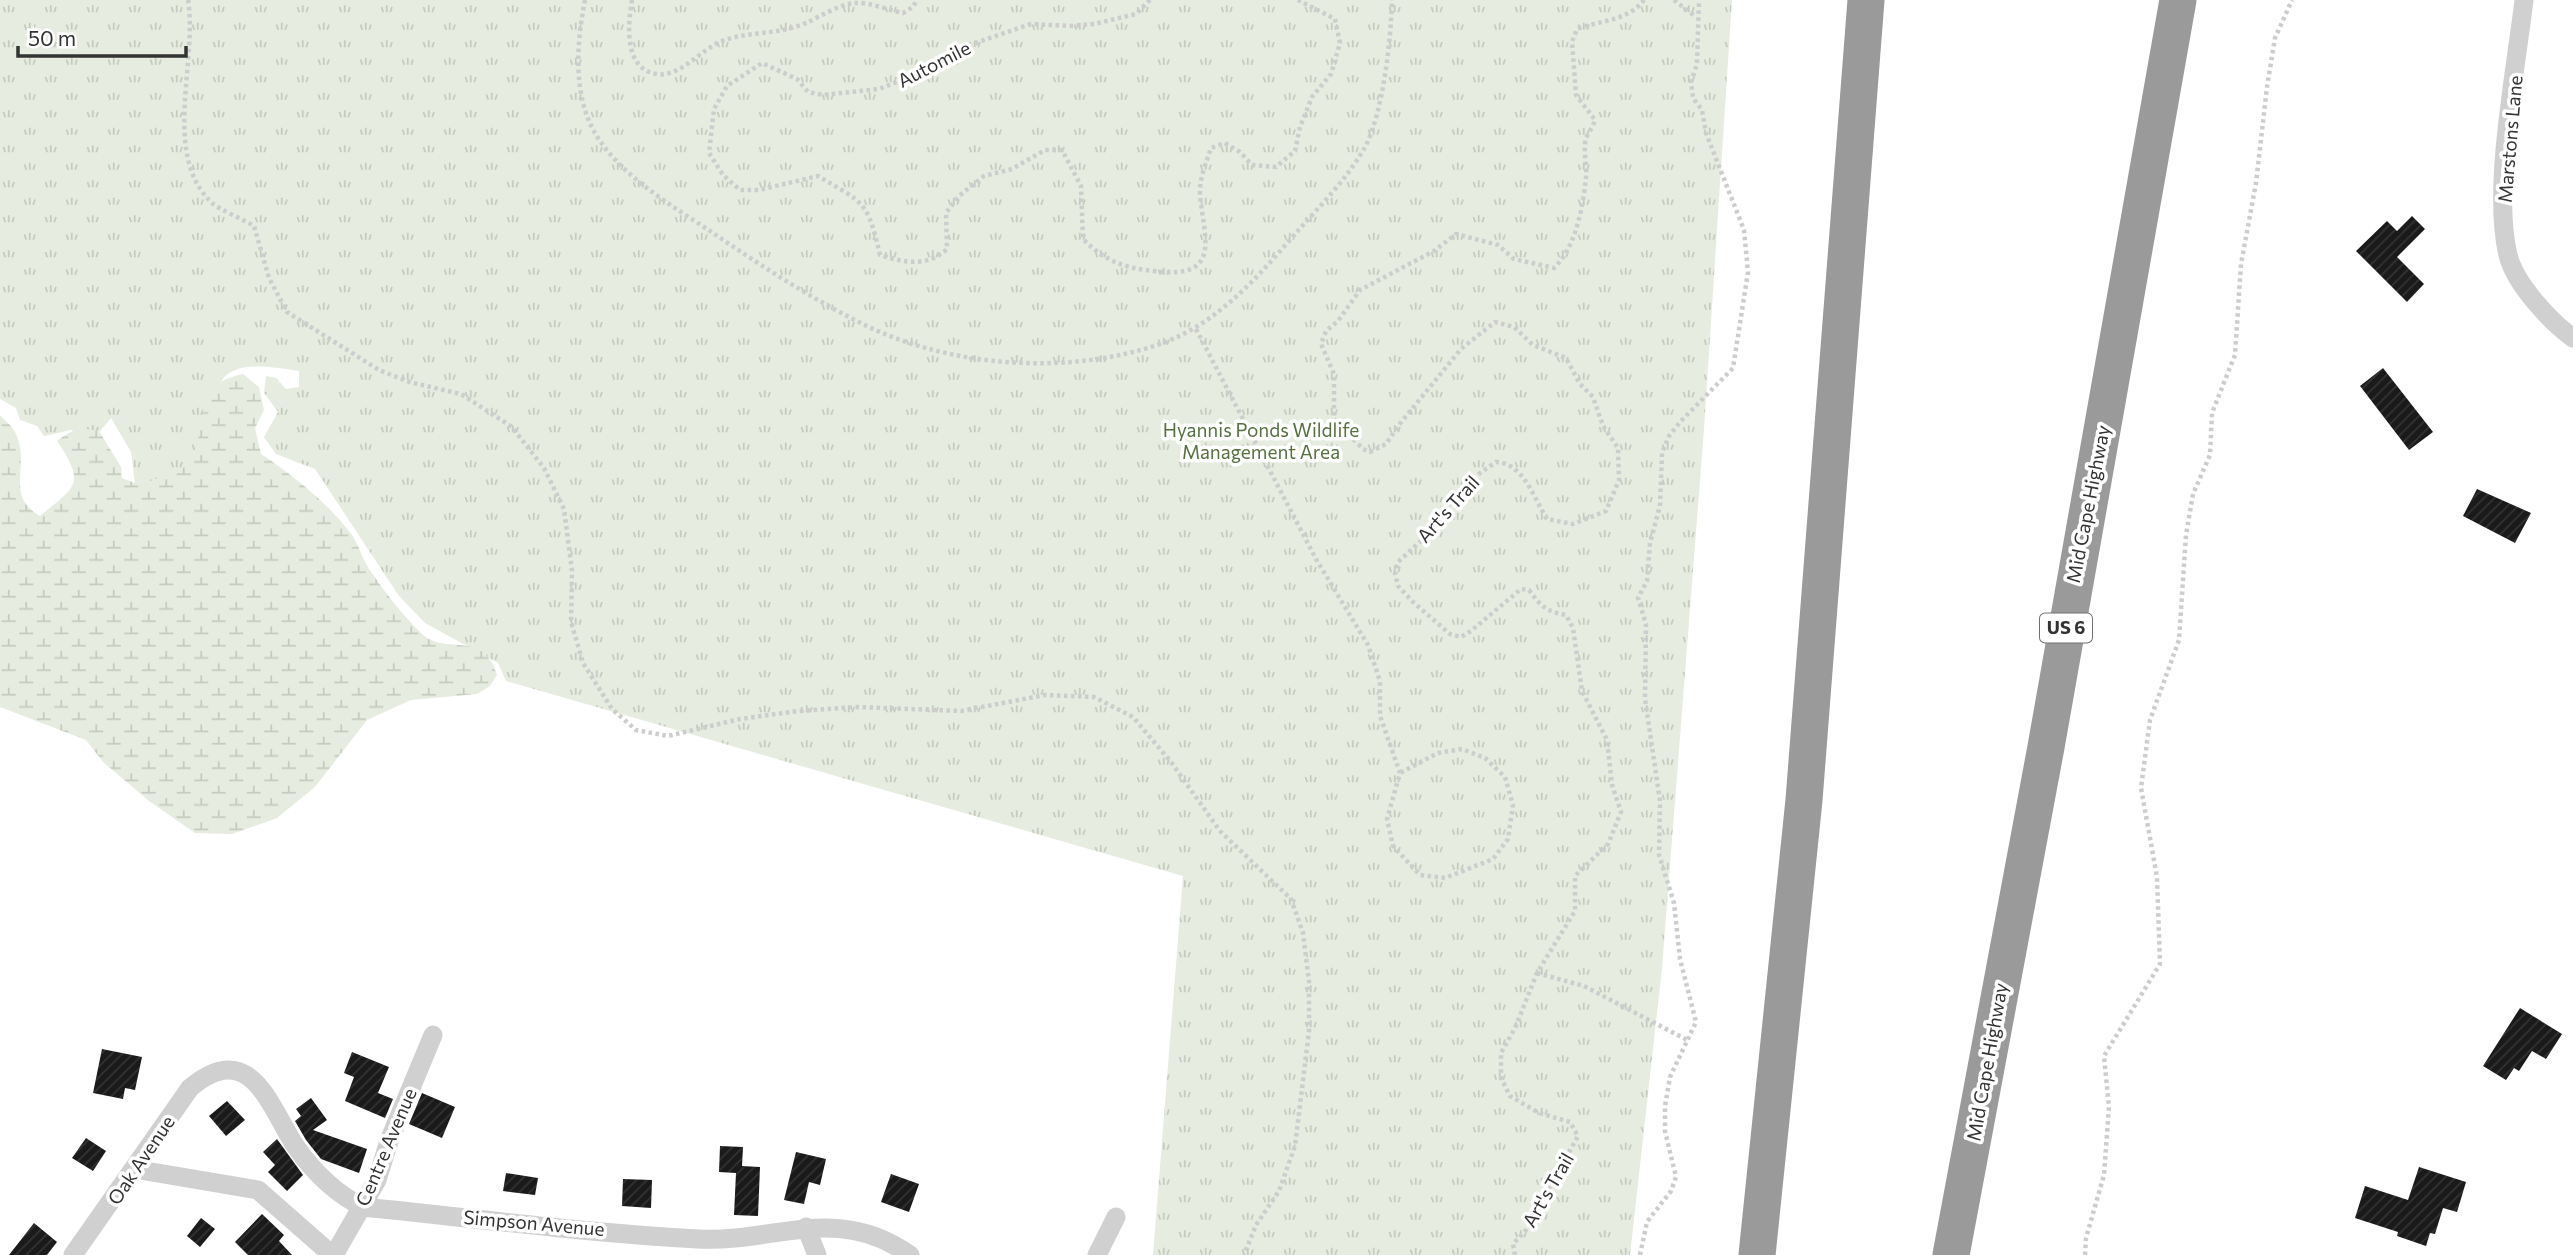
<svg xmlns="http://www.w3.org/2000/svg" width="2573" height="1255" viewBox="0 0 2573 1255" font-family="Commissioner,sans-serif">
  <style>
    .grass { fill: url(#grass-tufts) }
    .wetland { fill: url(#wetland-marsh) }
    .building { fill: url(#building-hatch) }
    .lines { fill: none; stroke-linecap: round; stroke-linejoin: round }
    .path { stroke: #cdcdcd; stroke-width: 4.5; stroke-dasharray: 3.5 3.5; stroke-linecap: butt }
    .street { stroke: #d0d0d0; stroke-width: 19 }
    .highway { stroke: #9a9a9a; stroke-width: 37 }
    .labels { text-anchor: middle; stroke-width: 7; stroke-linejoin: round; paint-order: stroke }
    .shield { fill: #fff; stroke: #707070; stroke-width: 2 }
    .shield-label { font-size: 18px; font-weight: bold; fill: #333 }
    .street-label { font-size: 19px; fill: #333; stroke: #fff }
    .park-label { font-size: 19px; fill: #56703f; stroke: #fff }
  </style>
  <defs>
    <pattern id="grass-tufts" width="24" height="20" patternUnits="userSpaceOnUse" patternTransform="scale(1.75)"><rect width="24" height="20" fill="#e6ecdf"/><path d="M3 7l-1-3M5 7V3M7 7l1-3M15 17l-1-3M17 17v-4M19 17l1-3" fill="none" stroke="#c6cbc0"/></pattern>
    <pattern id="wetland-marsh" width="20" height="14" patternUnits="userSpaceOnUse" patternTransform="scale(1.75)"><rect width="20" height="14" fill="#e6ecdf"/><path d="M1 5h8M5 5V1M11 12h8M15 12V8" fill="none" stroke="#c6cbc0"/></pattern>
    <pattern id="building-hatch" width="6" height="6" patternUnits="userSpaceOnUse" patternTransform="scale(1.75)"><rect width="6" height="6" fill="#1a1a1a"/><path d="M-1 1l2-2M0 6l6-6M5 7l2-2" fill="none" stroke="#333"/></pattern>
  </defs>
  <rect width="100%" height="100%" fill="#fff"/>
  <path class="grass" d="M 0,0 L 1732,0 L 1704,429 L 1662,968 L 1630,1255 L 1153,1255 L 1183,876 L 506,681 L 498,663 L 425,623 L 399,596 L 315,469 L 276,454 L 264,437 L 278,412 L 264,393 L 266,376 L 276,378 L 286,389 L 299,387 L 299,371 C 210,355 213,380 214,457 L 148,489 L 135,484 L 131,452 L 111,418 L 92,441 L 71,430 L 44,436 L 37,426 L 20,420 L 16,408 L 0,399 Z"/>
  <path class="wetland" d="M 243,374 L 259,387 L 264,410 L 255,428 L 261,454 C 295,477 327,502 352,535 C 360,547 363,562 372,573 C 386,594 405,618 423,635 C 446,655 485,630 497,675 L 490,686 L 477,694 L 411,700 L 367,720 L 315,787 L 277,818 L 232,834 L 195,833 L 149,801 L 103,762 L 86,740 L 0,707 L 0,415 C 4,420 12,426 15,432 C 32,466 3,495 40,516 C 75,487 87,485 57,441 C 71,429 82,427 99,431 L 121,467 L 122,478 L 140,485 L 190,465 C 209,428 188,385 243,374 Z"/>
  <g class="building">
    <path d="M 2412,216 L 2425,229 L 2397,257 L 2424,284 L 2407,302 L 2356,251 L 2387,221 L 2397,231 Z"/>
    <path d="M 2383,368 L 2433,432 L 2409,450 L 2360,386 Z"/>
    <path d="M 2477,489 L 2531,513 L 2515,543 L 2463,516 Z"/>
    <path d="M 2520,1008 L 2562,1034 L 2546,1059 L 2532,1051 L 2519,1071 L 2514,1068 L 2506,1080 L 2483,1066 Z"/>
    <path d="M 102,1049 L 142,1057 L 135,1090 L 125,1088 L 123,1099 L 93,1093 Z"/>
    <path d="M 352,1052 L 389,1067 L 378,1093 L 393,1099 L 385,1118 L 345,1101 L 354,1077 L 344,1073 Z"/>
    <path d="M 422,1093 L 455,1107 L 442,1138 L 409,1124 Z"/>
    <path d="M 311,1098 L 327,1120 L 313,1130 L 367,1149 L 359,1173 L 321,1159 L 306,1140 L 295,1121 L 301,1116 L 296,1109 Z"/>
    <path d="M 227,1101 L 245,1120 L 226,1136 L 209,1116 Z"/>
    <path d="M 86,1138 L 106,1151 L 93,1171 L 72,1158 Z"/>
    <path d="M 277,1139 L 303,1175 L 287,1191 L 268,1172 L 275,1165 L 263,1152 Z"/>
    <path d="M 720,1146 L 743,1147 L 742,1166 L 760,1167 L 758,1216 L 734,1215 L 736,1173 L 719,1172 Z"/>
    <path d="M 796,1152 L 826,1159 L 820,1185 L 809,1182 L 804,1204 L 784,1200 Z"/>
    <path d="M 2419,1167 L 2466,1182 L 2457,1212 L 2443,1208 L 2435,1234 L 2430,1233 L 2426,1246 L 2397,1236 L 2398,1232 L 2355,1218 L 2365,1186 L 2408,1200 Z"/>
    <path d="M 506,1173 L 538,1178 L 535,1195 L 503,1191 Z"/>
    <path d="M 891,1174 L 919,1184 L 909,1212 L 881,1202 Z"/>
    <path d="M 623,1179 L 652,1180 L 651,1208 L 622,1206 Z"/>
    <path d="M 262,1214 L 284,1235 L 279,1241 L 292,1255 L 248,1255 L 235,1242 Z"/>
    <path d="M 201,1218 L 215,1229 L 200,1247 L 187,1236 Z"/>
    <path d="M 34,1223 L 57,1242 L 47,1255 L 9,1255 Z"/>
  </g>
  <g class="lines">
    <g class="path">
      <path d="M 188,0 C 198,62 161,155 212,203 C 220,210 243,219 254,226 L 269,278 L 287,312 L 379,370 L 409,382 L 461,394 L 512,427 L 544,468 L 564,509 L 572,571 L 571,622 L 583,663 L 612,709 L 636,730 L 668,736 L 740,719 L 798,711 L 858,707 L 961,711 L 1045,695 L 1094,697 L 1133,717 L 1171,762 L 1220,831 L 1291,899 L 1303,933 L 1309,982 L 1309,1031 L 1295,1146 L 1279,1191 L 1256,1225 L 1244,1255"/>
      <path d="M 585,0 C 576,46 572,101 600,141 C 627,180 674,207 713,233 C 763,267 815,301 869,327 C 956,368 1070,375 1160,344 C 1217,324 1257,278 1295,234 C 1319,207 1346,180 1364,149 C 1383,115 1391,39 1392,0"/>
      <path d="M 632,0 C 628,23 623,68 656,74 C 680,78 701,49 722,41 C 749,31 779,35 806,23 C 819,17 840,4 855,3 C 869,2 889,10 903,13 L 913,7 L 917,0"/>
      <path d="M 1150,0 L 1136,14 L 1094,24 L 1070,26 L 1031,24 L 978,42 L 928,70 L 879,89 L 823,95 L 808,92 L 797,79 L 762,63 L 727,86 L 714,109 L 709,153 L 723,175 L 740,190 L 759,190 L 818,176 C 865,204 867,200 880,255 C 904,263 928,267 947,249 L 946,213 L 959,196 L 984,176 L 1012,169 L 1045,150 L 1062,150 L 1081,186 L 1083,239 C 1105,261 1124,268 1154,271 C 1223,280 1204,238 1200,195 C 1199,179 1206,163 1211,148 L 1225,143 L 1240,152 L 1252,165 L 1276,167 L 1295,151 L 1300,127 L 1312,97 L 1331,74 L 1340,43 L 1335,19 L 1298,0"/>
      <path d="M 1674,0 L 1696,17"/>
      <path d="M 1196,329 L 1316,559 L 1368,645 L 1380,681 L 1380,716 L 1400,773 L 1387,819 L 1393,846 L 1420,875 L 1445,878 L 1493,859 L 1508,839 L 1513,805 L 1505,777 L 1485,758 L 1462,749 L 1438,753 L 1400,773"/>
      <path d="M 1537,973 L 1584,986 L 1687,1040"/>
      <path d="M 1515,1255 L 1513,1244 L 1526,1230 L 1578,1136 L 1570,1122 L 1539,1113 L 1510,1096 L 1501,1078 L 1501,1053 L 1515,1028 L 1537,973 L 1575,911 L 1575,876 L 1608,844 L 1621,812 L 1612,785 L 1607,740 L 1582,691 L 1573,628 L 1566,615 C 1545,611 1541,606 1529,590 L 1521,589 L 1471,631 L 1461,637 L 1450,634 L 1413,602 L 1398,586 L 1395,574 L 1398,562 L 1424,538 L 1434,520 L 1480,473 L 1496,462 C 1524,463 1534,499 1547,519 L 1573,524 L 1606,511 L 1619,480 L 1618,448 L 1603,426 L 1593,397 L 1580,384 L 1566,358 L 1533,345 L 1514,327 L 1495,322 L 1461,349 L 1398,426 L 1386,444 L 1370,452 L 1363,449 L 1334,419 L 1334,374 L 1321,344 L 1326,331 L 1338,321 L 1360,290 L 1434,251 L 1456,234 L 1498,245 L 1514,259 L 1554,268 C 1576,247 1583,207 1586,177 C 1587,166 1584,155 1585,144 C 1585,136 1593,128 1595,120 L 1576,95 L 1572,42 L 1577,29 C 1601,20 1628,21 1644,0"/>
      <path d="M 1640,1255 L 1647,1222 L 1671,1191 L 1676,1177 L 1665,1131 L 1665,1106 L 1670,1077 L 1696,1022 L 1680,959 L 1674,903 L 1659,855 L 1660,801 L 1645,699 L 1646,624 L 1638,598 L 1647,581 L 1650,543 L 1660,506 L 1662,453 L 1669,436 L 1681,421 L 1733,368 L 1748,272 L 1744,230 L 1706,133 L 1702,110 L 1693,98 L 1691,82 L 1697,64 L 1699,0"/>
      <path d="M 2085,1255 L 2086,1238 L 2104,1175 L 2109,1107 L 2104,1056 L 2160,964 L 2157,877 L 2141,788 L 2150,720 L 2179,640 L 2186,535 L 2193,494 L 2210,455 L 2212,413 L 2235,355 L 2241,264 L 2256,183 L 2267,87 L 2275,38 L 2292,0"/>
    </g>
    <g class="street">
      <path d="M 2524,0 C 2516,70 2492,189 2508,255 C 2515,284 2550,321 2573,338"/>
      <path d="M 134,1169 L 258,1190 L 332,1255"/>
      <path d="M 806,1227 L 817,1255"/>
      <path d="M 73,1255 L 190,1088 C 251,1037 269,1106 296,1147 C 313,1171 336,1194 363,1207 C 474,1218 586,1233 698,1239 C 775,1243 837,1203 910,1255"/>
      <path d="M 334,1255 L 377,1180 L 389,1141 L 433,1035"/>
      <path d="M 1097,1255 L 1116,1217"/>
    </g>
    <g class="highway">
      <path d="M 1757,1255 L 1804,800 L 1866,0"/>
      <path d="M 1951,1255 L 2046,747 L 2178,0"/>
    </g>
  </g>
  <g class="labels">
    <rect class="shield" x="2040" y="613.5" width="52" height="29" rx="5"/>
    <g class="shield-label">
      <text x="2066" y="634">US 6</text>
    </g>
    <g class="street-label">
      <text transform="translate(934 64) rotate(-27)" y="7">Automile</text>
      <text transform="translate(2510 139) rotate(-85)" y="7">Marstons Lane</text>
      <text transform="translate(2088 504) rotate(-79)" y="7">Mid Cape Highway</text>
      <text transform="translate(1448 509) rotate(-48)" y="7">Art's Trail</text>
      <text transform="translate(1987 1062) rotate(-80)" y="7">Mid Cape Highway</text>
      <text transform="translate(386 1147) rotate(-67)" y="7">Centre Avenue</text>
      <text transform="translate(141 1160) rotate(-56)" y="7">Oak Avenue</text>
      <text transform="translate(1548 1190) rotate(-60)" y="7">Art's Trail</text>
      <text transform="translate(534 1223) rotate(5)" y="7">Simpson Avenue</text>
    </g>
    <g class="park-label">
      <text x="1261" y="437">Hyannis Ponds Wildlife<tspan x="1261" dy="22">Management Area</tspan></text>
    </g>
  </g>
  <path d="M18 46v10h168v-10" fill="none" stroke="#333333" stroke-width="3.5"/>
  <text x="28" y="46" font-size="21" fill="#333333" stroke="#ffffff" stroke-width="5" paint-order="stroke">50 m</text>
</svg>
